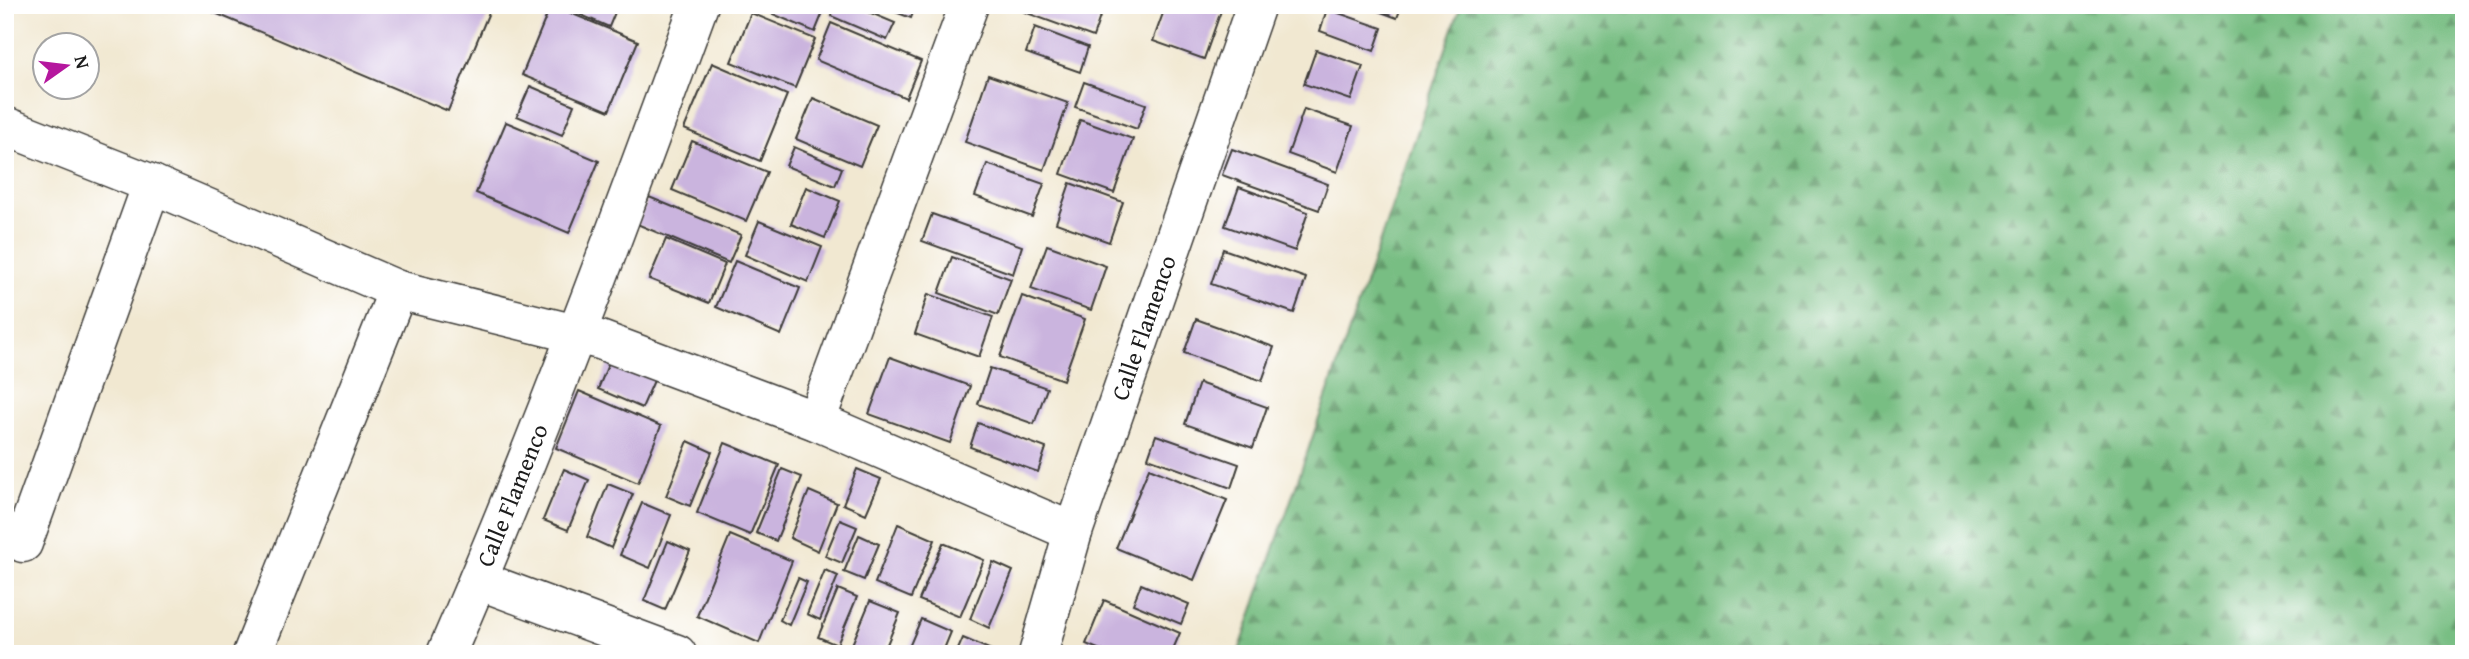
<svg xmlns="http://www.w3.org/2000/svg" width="2469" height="659" viewBox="0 0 2469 659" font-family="'Gentium Book Plus',serif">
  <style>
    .forest { fill: url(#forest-firs); stroke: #4a6d50; stroke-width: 2 }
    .building { fill: #cab4de }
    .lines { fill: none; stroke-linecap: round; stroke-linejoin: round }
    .minor-casing { stroke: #3c3b37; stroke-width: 41 }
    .minor { stroke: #fff; stroke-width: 38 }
    .labels { text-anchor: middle; stroke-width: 5; stroke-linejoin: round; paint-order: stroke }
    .street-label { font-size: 24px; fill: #1c1c1c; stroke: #fff }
  </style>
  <defs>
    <pattern id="forest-firs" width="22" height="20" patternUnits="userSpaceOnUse" patternTransform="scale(1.75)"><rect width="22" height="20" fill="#78be83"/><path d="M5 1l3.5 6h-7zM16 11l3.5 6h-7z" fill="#629a6a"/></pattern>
  </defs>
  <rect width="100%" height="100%" fill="#fff"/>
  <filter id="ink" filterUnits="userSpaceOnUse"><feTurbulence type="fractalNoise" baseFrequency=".0143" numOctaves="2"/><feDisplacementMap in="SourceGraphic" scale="14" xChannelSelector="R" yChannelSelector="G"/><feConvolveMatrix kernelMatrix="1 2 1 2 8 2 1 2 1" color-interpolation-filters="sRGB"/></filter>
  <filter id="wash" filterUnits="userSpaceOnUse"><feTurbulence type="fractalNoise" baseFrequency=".00686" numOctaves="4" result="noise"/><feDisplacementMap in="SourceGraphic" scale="28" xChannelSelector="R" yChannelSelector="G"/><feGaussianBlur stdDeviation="1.57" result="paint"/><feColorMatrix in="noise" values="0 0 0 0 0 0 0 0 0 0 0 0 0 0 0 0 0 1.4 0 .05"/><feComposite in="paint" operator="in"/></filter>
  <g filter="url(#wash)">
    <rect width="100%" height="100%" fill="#f1e8d1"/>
    <path class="forest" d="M 1461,5 L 2464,5 L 2464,654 L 1238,654 Z"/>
    <g id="blocks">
      <g class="building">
        <path d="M 196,5 L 492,5 L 448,111 Z"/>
        <path d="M 551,5 L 638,41 L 609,111 L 522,75 Z"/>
        <path d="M 558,5 L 618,5 L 609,27 Z"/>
        <path d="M 752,5 L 826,5 L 815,32 Z"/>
        <path d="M 836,5 L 859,8 L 895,23 L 887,40 L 831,16 Z"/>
        <path d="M 877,5 L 916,5 L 911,18 Z"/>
        <path d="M 1026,5 L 1094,5 L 1103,8 L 1093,37 L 1024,12 Z"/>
        <path d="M 1166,5 L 1223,5 L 1204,59 L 1153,41 Z"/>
        <path d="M 1362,5 L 1402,5 L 1397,18 Z"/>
        <path d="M 1327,9 L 1382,28 L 1374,51 L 1320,31 Z"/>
        <path d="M 751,13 L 815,39 L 795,88 L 731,62 Z"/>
        <path d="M 831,23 L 921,61 L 906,98 L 816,60 Z"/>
        <path d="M 1035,27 L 1088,47 L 1080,72 L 1026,53 Z"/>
        <path d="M 1316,50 L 1363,66 L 1351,100 L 1304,84 Z"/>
        <path d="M 712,63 L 787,95 L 760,161 L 684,129 Z"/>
        <path d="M 988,75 L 1068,103 L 1044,170 L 965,142 Z"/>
        <path d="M 1084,82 L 1146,104 L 1137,129 L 1075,107 Z"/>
        <path d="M 530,86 L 574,105 L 562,135 L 517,116 Z"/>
        <path d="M 813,98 L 877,125 L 860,166 L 796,139 Z"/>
        <path d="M 1304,109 L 1353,126 L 1337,172 L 1288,154 Z"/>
        <path d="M 1080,120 L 1133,139 L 1114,193 L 1061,174 Z"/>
        <path d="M 506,122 L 599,161 L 569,233 L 476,193 Z"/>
        <path d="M 692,141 L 767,172 L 746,221 L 672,190 Z"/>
        <path d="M 794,147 L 842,168 L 835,186 L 786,166 Z"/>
        <path d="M 1232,149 L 1328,184 L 1319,210 L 1222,175 Z"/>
        <path d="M 987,164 L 1044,184 L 1032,217 L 975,196 Z"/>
        <path d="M 1070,183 L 1123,202 L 1109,242 L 1056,223 Z"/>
        <path d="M 806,187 L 840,201 L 825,238 L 791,224 Z"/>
        <path d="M 1239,187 L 1308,212 L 1295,251 L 1225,226 Z"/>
        <path d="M 649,197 L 741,235 L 729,263 L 637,224 Z"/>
        <path d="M 932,214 L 1022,246 L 1013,274 L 922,241 Z"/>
        <path d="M 759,221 L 822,247 L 808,282 L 745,255 Z"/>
        <path d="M 666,239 L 725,264 L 709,303 L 649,279 Z"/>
        <path d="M 1047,245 L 1106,266 L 1091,310 L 1031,289 Z"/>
        <path d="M 1223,249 L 1306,278 L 1294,313 L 1211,284 Z"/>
        <path d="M 952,257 L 1011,279 L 998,315 L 939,293 Z"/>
        <path d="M 735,261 L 800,288 L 781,335 L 716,307 Z"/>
        <path d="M 928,294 L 993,317 L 979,357 L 915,334 Z"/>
        <path d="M 1022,296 L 1085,319 L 1063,380 L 1000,357 Z"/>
        <path d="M 1196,319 L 1274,347 L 1262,381 L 1184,353 Z"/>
        <path d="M 611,357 L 656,376 L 642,408 L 598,389 Z"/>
        <path d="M 890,357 L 970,386 L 950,443 L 869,414 Z"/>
        <path d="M 990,368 L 1047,388 L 1034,424 L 978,404 Z"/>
        <path d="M 1199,383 L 1267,407 L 1253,448 L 1185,424 Z"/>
        <path d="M 579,391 L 661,426 L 638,483 L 556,448 Z"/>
        <path d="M 978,423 L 1046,448 L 1038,472 L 970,447 Z"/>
        <path d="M 1156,435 L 1239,464 L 1231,488 L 1148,458 Z"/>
        <path d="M 688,441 L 712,452 L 690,506 L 666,496 Z"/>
        <path d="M 725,443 L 779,465 L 750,535 L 697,513 Z"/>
        <path d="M 1149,468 L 1227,500 L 1194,580 L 1116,548 Z"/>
        <path d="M 564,469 L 589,480 L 568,530 L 543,520 Z"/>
        <path d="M 782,469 L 802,477 L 776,541 L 756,533 Z"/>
        <path d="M 857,469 L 881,479 L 866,514 L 843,504 Z"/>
        <path d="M 608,484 L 633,494 L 611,548 L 587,537 Z"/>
        <path d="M 809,491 L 837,503 L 818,551 L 790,538 Z"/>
        <path d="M 642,503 L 671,515 L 650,568 L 620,555 Z"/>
        <path d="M 840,520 L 857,527 L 842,563 L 825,556 Z"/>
        <path d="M 898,524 L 935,540 L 911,598 L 875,583 Z"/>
        <path d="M 730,535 L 792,561 L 759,643 L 697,616 Z"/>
        <path d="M 859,535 L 879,544 L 864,580 L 844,572 Z"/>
        <path d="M 668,541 L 690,551 L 665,610 L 644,601 Z"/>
        <path d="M 943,543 L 984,560 L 960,617 L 919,600 Z"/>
        <path d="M 993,562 L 1013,571 L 989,628 L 970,619 Z"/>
        <path d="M 825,570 L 838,576 L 820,620 L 807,614 Z"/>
        <path d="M 798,578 L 807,582 L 789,625 L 780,620 Z"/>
        <path d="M 1141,584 L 1189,604 L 1181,624 L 1133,604 Z"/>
        <path d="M 838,589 L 857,597 L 837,645 L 818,637 Z"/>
        <path d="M 1104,600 L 1180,633 L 1171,654 L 1110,654 L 1086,644 Z"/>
        <path d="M 870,601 L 900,613 L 883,654 L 848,654 Z"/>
        <path d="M 921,619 L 951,632 L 942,654 L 906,654 Z"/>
        <path d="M 963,638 L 996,652 L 995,654 L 956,654 Z"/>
      </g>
    </g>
  </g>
  <g filter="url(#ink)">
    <use href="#blocks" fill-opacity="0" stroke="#3c3b37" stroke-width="2"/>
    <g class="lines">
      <g class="minor-casing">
        <g id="minor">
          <path d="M 5,126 L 152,184 L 398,290 L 600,340 L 816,421 L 1073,532"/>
          <path d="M 816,421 L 969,5"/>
          <path d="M 23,543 L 152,184"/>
          <path d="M 478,580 L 677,654"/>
          <path d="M 252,654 L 398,290"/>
          <path id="s1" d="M 446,654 C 539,441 619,223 699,5"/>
          <path id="s2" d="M 1038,654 L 1073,532 L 1256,5"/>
        </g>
      </g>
      <use href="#minor" class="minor"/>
    </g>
  </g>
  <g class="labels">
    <g class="street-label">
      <text dy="8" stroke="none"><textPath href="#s2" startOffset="343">Calle Flamenco</textPath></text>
      <text dy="8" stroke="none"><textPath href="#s1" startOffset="172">Calle Flamenco</textPath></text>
    </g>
  </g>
  <rect width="2469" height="659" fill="none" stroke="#fff" stroke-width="28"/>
  <g transform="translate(66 66) rotate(76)"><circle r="33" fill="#ffffff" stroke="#a4a4a4" stroke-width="2"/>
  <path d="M0-5L12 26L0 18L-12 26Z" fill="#b5179e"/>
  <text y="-10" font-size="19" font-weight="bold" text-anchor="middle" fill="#1c1c1c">N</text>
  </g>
</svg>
